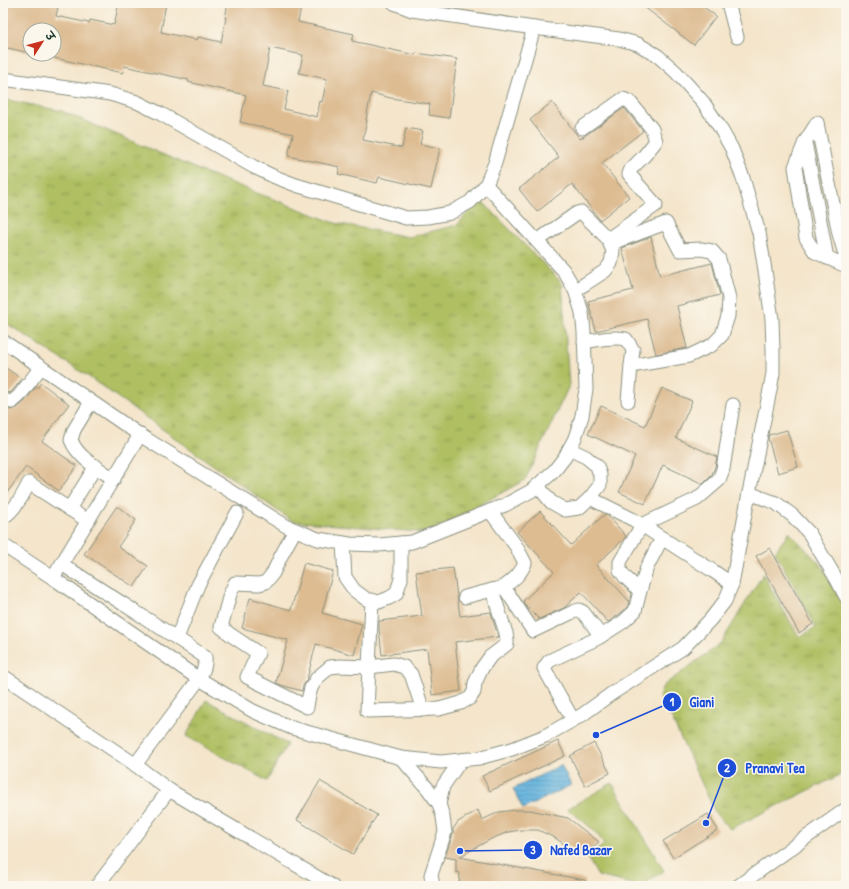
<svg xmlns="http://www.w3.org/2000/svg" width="849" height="889" viewBox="0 0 849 889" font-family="'Patrick Hand','Playpen Sans Deva',sans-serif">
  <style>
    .grass { fill: #afbf62; stroke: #677e4b }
    .park { fill: url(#park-tufts); stroke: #677e4b }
    .water { fill: url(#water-rules); stroke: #417889 }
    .building { fill: #ddbc92; fill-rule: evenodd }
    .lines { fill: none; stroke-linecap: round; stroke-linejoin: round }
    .minor-casing { stroke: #8a9180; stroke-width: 15 }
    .minor { stroke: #fff; stroke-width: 13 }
    .leader { fill: none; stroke: #1d4ed8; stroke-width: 1.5 }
    .callout-dot { fill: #1d4ed8; stroke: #fbf7ec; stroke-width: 1.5 }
    .mark-label { font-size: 12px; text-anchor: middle; font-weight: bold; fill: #fff }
    .callout-label { font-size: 14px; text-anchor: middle; font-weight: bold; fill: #1d4ed8; stroke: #fbf7ec; stroke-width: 3; stroke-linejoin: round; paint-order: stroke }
  </style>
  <defs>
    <pattern id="park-tufts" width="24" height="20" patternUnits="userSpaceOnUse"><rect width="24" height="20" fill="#afbf62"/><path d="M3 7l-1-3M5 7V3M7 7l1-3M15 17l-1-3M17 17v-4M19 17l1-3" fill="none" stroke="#8e9c52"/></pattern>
    <pattern id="water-rules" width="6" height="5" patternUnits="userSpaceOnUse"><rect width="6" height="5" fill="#63b3de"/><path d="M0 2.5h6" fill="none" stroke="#5193b5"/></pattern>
  </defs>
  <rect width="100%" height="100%" fill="#fbf7ec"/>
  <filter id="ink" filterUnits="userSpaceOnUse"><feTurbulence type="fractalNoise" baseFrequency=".025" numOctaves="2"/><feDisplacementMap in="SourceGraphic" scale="8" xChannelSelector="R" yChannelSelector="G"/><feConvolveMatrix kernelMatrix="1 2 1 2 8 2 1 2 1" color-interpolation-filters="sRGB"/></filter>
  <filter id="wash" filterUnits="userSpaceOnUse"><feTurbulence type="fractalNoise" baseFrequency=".012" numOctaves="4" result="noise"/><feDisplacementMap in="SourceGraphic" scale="16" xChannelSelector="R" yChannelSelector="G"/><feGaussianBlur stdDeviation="0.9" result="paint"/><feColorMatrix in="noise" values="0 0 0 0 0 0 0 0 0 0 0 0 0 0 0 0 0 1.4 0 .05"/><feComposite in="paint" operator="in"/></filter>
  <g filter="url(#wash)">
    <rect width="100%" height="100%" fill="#f4e5cb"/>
    <path class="grass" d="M 612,783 L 664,871 L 640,886 L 598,876 L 588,859 L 604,844 C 594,828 582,820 567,809 Z"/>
    <g class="park">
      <path d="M 3,99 L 62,111 L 201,171 L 335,223 L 409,237 L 457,225 L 480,199 L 562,283 L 569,386 L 525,480 L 429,533 L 292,521 L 89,377 L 3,321 Z"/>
      <path d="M 789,532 L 823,567 L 846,611 L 846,768 L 840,775 L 730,829 L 716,814 L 671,717 L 659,696 L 663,686 L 721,643 L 763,574 L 799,637 L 816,627 L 775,552 Z"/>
      <path d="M 206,700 L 287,744 L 267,781 L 186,736 Z"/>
    </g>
    <path class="water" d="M 561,765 L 571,785 L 523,809 L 513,789 Z"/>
    <g id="blocks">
      <g class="building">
        <path d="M 6,3 L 59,3 L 56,16 L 89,23 L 90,20 L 114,25 L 119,3 L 166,3 L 161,32 L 197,40 L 198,37 L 221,42 L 226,18 L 225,18 L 228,3 L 302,3 L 298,22 L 354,34 L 352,41 L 415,55 L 416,53 L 457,59 L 449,118 L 429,115 L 430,104 L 391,98 L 371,93 L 366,120 L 367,120 L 363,140 L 402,148 L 406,128 L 423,131 L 420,144 L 440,148 L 431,189 L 379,177 L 377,183 L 338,174 L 340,167 L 288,156 L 293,134 L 240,122 L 246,95 L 188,82 L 189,80 L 124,66 L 123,73 L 54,58 L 54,30 L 30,30 L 30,53 L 3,47 L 3,5 L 5,6 ZM 270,48 L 303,55 L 299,73 L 327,79 L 322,102 L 320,101 L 317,117 L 284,109 L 288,91 L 263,86 Z"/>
        <path d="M 639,3 L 698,3 L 716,16 L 694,45 Z"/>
        <path d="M 552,102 L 580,139 L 624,108 L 643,131 L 602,163 L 629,197 L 600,220 L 572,184 L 537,212 L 519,189 L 559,157 L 530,120 Z"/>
        <path d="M 651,237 L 660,276 L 712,263 L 720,295 L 677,306 L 687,348 L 656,354 L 647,319 L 596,331 L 588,301 L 633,290 L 622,248 Z"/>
        <path d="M 3,366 L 22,379 L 13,390 L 10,393 L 3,391 Z"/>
        <path d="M 41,383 L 69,404 L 42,441 L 77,466 L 59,491 L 26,467 L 3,498 L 3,408 L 11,410 L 17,408 L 25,401 L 35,388 L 37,388 Z"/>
        <path d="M 662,388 L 692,401 L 676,438 L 717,457 L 715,467 L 711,476 L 703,484 L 663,465 L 645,504 L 619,492 L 635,456 L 588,434 L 601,406 L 645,426 Z"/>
        <path d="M 787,430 L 798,467 L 778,473 L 768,438 L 769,435 Z"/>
        <path d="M 117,506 L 136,520 L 118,547 L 148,566 L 134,587 L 84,554 Z"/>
        <path d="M 540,511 L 571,545 L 605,514 L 608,516 L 626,536 L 624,539 L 596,565 L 629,601 L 628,607 L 617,616 L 608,622 L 581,592 L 564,608 L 539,619 L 525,605 L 523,601 L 554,572 L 517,532 Z"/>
        <path d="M 770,548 L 813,624 L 799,633 L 756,556 Z"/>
        <path d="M 304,563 L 333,571 L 322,613 L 362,624 L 354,655 L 316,644 L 307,679 L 303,686 L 302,691 L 284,686 L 276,683 L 288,640 L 242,628 L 250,598 L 291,610 Z"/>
        <path d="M 453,568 L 460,616 L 491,612 L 498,637 L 455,642 L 461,691 L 432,695 L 427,649 L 382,655 L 379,628 L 379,621 L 422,616 L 416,572 Z"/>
        <path d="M 558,741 L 565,756 L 490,791 L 482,776 Z"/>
        <path d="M 594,743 L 610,773 L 585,786 L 570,756 Z"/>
        <path d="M 320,781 L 377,815 L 353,854 L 297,820 Z"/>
        <path d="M 478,810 L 482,820 L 499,812 L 515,810 L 530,810 L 568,818 L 599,842 L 582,855 L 555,838 L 538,830 L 521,830 L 508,832 L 491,839 L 459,857 L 585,880 L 585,886 L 459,886 L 460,873 L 456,872 L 456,859 L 445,857 L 453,834 L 453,829 L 458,822 Z"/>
        <path d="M 708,814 L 718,830 L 673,858 L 663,841 Z"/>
      </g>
    </g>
  </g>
  <g filter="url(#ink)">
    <use href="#blocks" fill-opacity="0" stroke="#8a9180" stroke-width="1"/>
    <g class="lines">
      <g class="minor-casing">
        <g id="minor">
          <path d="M 394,3 L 412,10 L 534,28 L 619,39 L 638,44 L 658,56 L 676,72 L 703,102 L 719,126 L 732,149 L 743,178 L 759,233 L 764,264 L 772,319 L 773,350 L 773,373 L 769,395 L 749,493 L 732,584"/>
          <path d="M 728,3 L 737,37"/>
          <path d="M 3,79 L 110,94 L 137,102 L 161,114 L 254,167 L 275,177 L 296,185 L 406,218 L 428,217 L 450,213 L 470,202 L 486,185 L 495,163 L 534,28"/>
          <path d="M 817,123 L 805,142 L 795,167 L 806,238 L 815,252 L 846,266"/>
          <path d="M 817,123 L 839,234 L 846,258"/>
          <path d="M 582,128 L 623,99 L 630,102 L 652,129 L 656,141 L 644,156 L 631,169 L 629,174 L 656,205 L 608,239"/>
          <path d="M 805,142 L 827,258"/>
          <path d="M 537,241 L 577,213 L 581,212 L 608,239 L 613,251 L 611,263 L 605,271 L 585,284 L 575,290"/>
          <path d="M 610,244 L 666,223 L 680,250 L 701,249 L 712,251 L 719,259 L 729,298 L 728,316 L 722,335 L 712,345 L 689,356 L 631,366 L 628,401"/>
          <path d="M 3,341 L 140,435 L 286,526 L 318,539 L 350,544 L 379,545 L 412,542 L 505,505 L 531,491 L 554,471 L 565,457 L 575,438 L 582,416 L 586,389 L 584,332 L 582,312 L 575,290 L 564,271 L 486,185"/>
          <path d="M 584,342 C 598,340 612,336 626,339 L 633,350 L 631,366"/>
          <path d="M 3,399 L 6,401 L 12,402 L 19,396 L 41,367"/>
          <path d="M 91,402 L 74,430 L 71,440 C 78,458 98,468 114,479"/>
          <path d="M 538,486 L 551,502 L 565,510 L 579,508 L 590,498 L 600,485 L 600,475 L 597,466 L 586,457 L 569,449"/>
          <path d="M 749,493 L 776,503 L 793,516 L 809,533 L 837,580 L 846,597"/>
          <path d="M 69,509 L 96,466"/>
          <path d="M 490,511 L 516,546 L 525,563 C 521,574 513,580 504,587 L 533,631 L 573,612 L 579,610 L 583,612 L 601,636"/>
          <path d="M 3,517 C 13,513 24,493 29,483 L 88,521"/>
          <path d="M 295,530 L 281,556 L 273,573 L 266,582 L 259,584 L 235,583 L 230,594 L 221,627 L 231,635 L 258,653 L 247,677 L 307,707 L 308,700 L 311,688 L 317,678 L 330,667 L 340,666 L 369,667 L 394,664 L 404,667 L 411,674 L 423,710"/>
          <path d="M 662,538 L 647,567 L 640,591 L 625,577 L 620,570 L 620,562 L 642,525 L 697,499 L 719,480 L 723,469 L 733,405"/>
          <path d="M 343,543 L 345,577 L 354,590 L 366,599 L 379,602 L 389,598 L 396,594 L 401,579 L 401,543"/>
          <path d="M 3,545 L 53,578 L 140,435"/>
          <path d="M 62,564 C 109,596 158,625 205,657 C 206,666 203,671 199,679 L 135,765"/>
          <path d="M 53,578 L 196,677 L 253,711 L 292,728 L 401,758 L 441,762 L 479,758 L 512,749 L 545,736 L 582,715 L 611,694 L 683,648 L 710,620 L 725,601 L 732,584 L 713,571 L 634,520 L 590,498"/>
          <path d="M 465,597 L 500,588"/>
          <path d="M 372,600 L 367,711 L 439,709 L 461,703 L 470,698 L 474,692 L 475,683 L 482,668 L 490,657 L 507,644 L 507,640 L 506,633 L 492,590"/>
          <path d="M 177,638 L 198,585 L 237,513"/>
          <path d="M 3,676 L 130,761 L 169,790 L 332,886"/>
          <path d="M 573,720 L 544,668 L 549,661 L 598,638 L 623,622 L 635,611 L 640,591"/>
          <path d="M 401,758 L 428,789 L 439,804 L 443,817 L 445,832 L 431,875 L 433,886"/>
          <path d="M 439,804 L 443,786 L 461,760"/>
          <path d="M 97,886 L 169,790"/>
          <path d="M 738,886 L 846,809"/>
        </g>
      </g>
      <use href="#minor" class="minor"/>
    </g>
  </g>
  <path class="leader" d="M596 735L672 702M706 823L727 768M460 851L533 850"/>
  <g class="callout-dot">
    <circle cx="596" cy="735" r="4"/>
    <circle cx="706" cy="823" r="4"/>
    <circle cx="460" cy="851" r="4"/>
    <circle cx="672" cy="702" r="10"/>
    <circle cx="727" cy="768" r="10"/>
    <circle cx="533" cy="850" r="10"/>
  </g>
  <g class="mark-label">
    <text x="672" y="706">1</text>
    <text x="727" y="772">2</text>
    <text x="533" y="854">3</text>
  </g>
  <g class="callout-label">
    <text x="702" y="707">Giani</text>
    <text x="775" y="773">Pranavi Tea</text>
    <text x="581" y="855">Nafed Bazar</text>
  </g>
  <rect width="849" height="889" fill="none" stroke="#fbf7ec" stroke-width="16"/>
  <g transform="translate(42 42) rotate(54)"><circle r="19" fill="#fbf7ec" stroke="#a3ada2"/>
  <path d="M0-3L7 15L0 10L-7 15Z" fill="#c8321e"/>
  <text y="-6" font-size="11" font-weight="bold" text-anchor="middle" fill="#1f3d34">उ</text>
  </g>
</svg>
